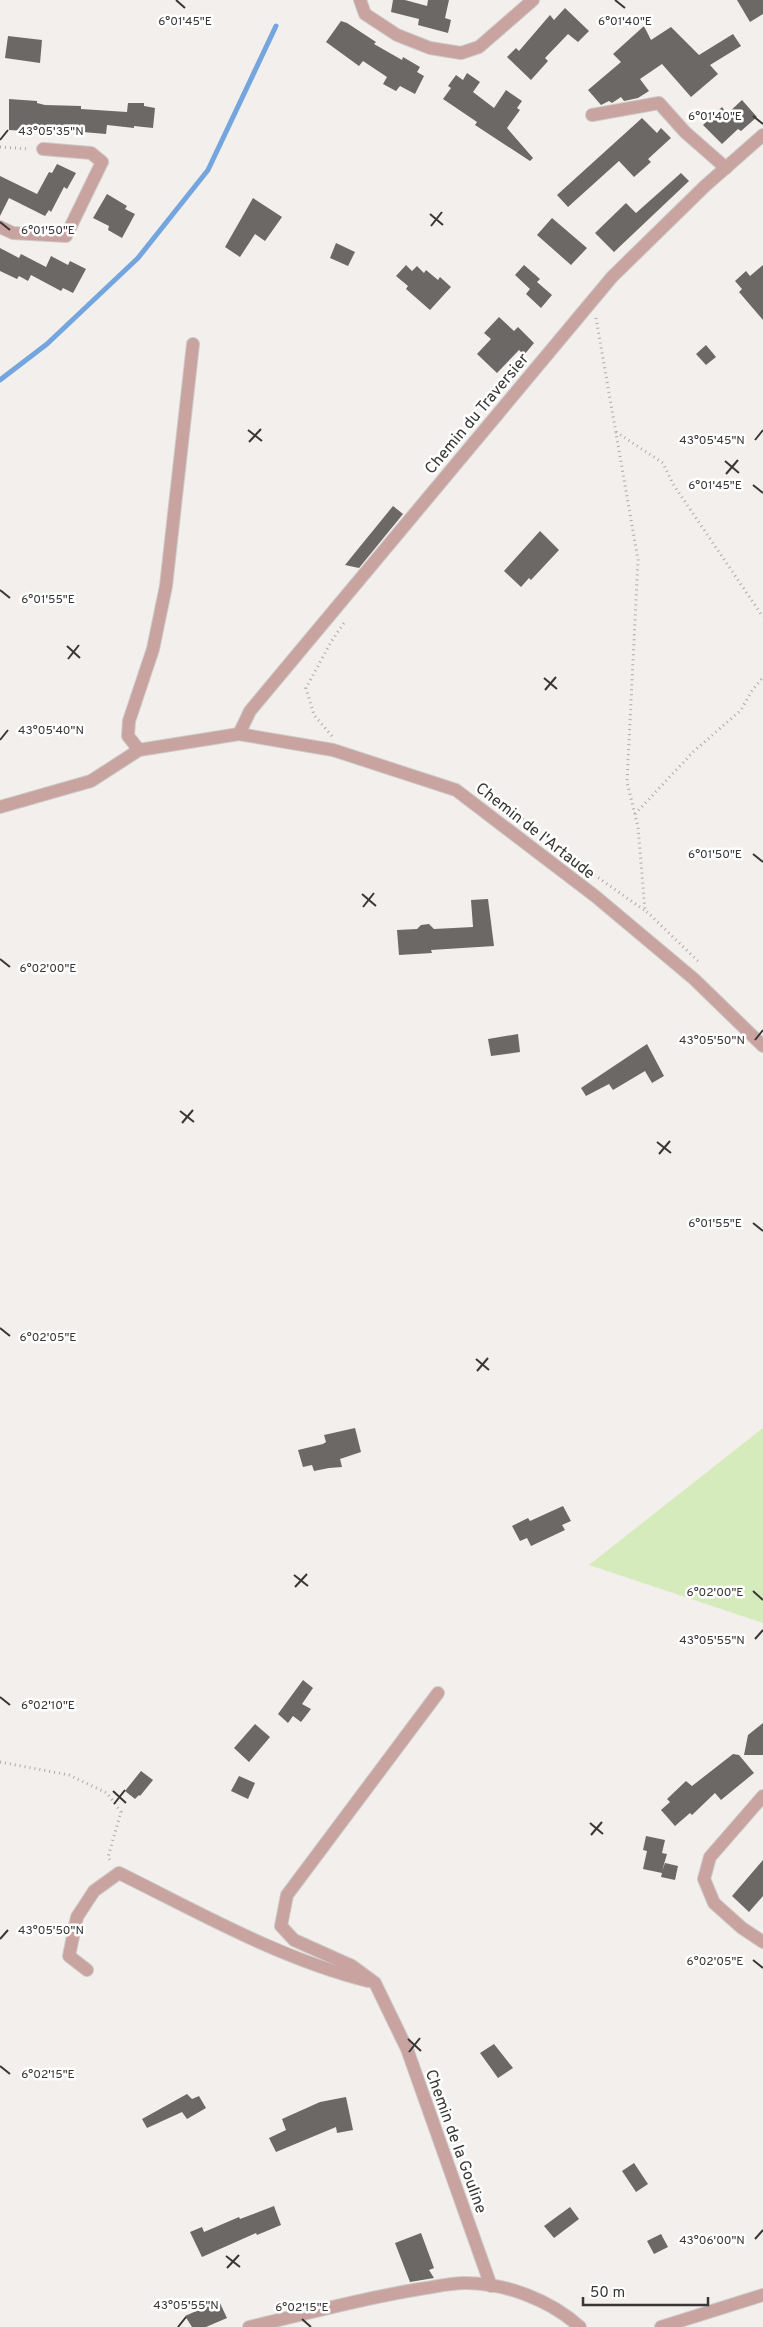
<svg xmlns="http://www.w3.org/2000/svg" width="763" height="2327" viewBox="0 0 763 2327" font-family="Overpass,sans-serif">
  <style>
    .green { fill: #d6ebbb }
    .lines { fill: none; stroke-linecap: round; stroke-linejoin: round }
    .stream { stroke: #74a5de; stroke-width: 5 }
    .building { fill: #6c6866 }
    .minor-casing { stroke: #cdcac7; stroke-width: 14 }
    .path { stroke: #adaba9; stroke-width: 3; stroke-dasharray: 1 4; stroke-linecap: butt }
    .minor { stroke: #c8a39f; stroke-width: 12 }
    .ticks { fill: none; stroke: #383735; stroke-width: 2 }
    .labels { text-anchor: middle; stroke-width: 5; stroke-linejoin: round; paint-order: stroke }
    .street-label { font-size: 16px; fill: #383735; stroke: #fff }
    .ticks-label { font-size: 12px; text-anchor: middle; fill: #383735; stroke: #fff; stroke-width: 5; stroke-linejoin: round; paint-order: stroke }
  </style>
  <rect width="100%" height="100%" fill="#f2efec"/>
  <path class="green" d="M 763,1428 L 763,1623 L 589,1565 Z"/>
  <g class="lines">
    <path class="stream" d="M 0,380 L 47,344 L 138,258 L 208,170 L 276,26"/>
  </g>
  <g class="building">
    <path d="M 393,0 L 405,0 L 427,6 L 428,0 L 449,0 L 445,18 L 451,20 L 448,33 L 418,25 L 419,19 L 391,12 Z"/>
    <path d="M 737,0 L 763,0 L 763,14 L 750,22 Z"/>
    <path d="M 565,8 L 589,31 L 578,42 L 568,34 L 545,58 L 548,61 L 531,80 L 507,57 L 516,48 L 519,51 L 550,15 L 554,20 Z"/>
    <path d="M 341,21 L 347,23 L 376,42 L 374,44 L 402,60 L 403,57 L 420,67 L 417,72 L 424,76 L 415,94 L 400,86 L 396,91 L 383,84 L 387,77 L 363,61 L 359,66 L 326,42 Z"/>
    <path d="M 644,26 L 651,40 L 671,27 L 699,55 L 733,34 L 741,46 L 710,65 L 718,74 L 691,97 L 662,64 L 640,79 L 649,91 L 638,98 L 624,101 L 621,97 L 612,103 L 609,101 L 601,105 L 588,90 L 621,62 L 613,54 Z"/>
    <path d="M 8,36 L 42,40 L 40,63 L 5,58 Z"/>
    <path d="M 467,73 L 480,82 L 473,92 L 494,108 L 506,90 L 522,101 L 517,108 L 520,110 L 507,128 L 533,158 L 530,161 L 475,125 L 477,122 L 443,99 L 451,88 L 448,86 L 456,75 L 463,80 Z"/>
    <path d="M 9,99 L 37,101 L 37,103 L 45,105 L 81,106 L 81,109 L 127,112 L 128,103 L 144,103 L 144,106 L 155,108 L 153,128 L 134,126 L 134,128 L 107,125 L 106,134 L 24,127 L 25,131 L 9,130 Z"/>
    <path d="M 742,100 L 757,117 L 741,131 L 738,129 L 722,144 L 703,125 L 722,107 L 727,114 Z"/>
    <path d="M 642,118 L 657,133 L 661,128 L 671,138 L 648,159 L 651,162 L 634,177 L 619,161 L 568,207 L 557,195 Z"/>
    <path d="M 57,164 L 76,173 L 67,189 L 64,187 L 51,212 L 49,210 L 45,216 L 9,198 L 0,216 L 0,176 L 37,194 L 49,172 L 52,173 Z"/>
    <path d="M 681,173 L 689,181 L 614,252 L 595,233 L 626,203 L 636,213 Z"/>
    <path d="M 107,194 L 127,206 L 125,209 L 135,214 L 122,238 L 108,230 L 109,226 L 93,218 Z"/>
    <path d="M 253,198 L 282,217 L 265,241 L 255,234 L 240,257 L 225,247 Z"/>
    <path d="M 552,218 L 587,248 L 571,265 L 537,235 Z"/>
    <path d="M 336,243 L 355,252 L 348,266 L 330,258 Z"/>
    <path d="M 0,248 L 19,258 L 21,254 L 46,267 L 51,256 L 68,265 L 70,261 L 86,269 L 73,293 L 63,288 L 61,291 L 31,275 L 28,281 L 19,276 L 17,279 L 0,271 Z"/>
    <path d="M 406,265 L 412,271 L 417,266 L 424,273 L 426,270 L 438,280 L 440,277 L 451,287 L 430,310 L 406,289 L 408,286 L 396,276 Z"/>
    <path d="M 524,265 L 540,279 L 537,282 L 552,295 L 541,308 L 526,294 L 530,289 L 515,275 Z"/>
    <path d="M 763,265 L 763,320 L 739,292 L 742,289 L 735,281 L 746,271 L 750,276 Z"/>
    <path d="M 499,317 L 514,331 L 518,327 L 534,343 L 524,355 L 519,350 L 497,373 L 477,354 L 491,339 L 484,333 Z"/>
    <path d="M 706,345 L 716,357 L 706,365 L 696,354 Z"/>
    <path d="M 393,506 L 403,514 L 359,568 L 345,565 Z"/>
    <path d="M 540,531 L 559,550 L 531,580 L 529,578 L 521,587 L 504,571 Z"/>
    <path d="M 488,899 L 494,946 L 431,950 L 432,953 L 399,955 L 397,930 L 417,929 L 421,925 L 429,924 L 434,929 L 473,927 L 471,900 Z"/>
    <path d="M 518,1034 L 520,1052 L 491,1056 L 488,1039 Z"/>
    <path d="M 647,1044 L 664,1076 L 652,1083 L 645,1071 L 613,1090 L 609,1084 L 586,1096 L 581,1088 Z"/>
    <path d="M 355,1428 L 361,1452 L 340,1459 L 342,1467 L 329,1468 L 314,1471 L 312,1465 L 303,1467 L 298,1450 L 323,1444 L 326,1442 L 324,1435 Z"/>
    <path d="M 563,1506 L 571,1521 L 562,1525 L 565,1530 L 531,1546 L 527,1538 L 520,1541 L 512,1526 L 528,1518 L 530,1521 Z"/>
    <path d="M 303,1680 L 313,1688 L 302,1704 L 311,1709 L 301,1722 L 293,1716 L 288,1723 L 278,1714 Z"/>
    <path d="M 763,1723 L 763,1755 L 744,1755 L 748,1735 Z"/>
    <path d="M 255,1724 L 270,1737 L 249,1762 L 234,1748 Z"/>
    <path d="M 733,1754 L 739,1755 L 754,1773 L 721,1800 L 715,1793 L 692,1815 L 690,1813 L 675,1826 L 661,1810 L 670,1802 L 667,1799 L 686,1781 L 692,1786 Z"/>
    <path d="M 141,1771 L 153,1780 L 140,1796 L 139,1795 L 135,1799 L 125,1791 Z"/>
    <path d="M 239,1776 L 255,1783 L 248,1799 L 231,1791 Z"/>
    <path d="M 646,1836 L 665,1840 L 662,1853 L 667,1854 L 662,1871 L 665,1863 L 678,1866 L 675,1880 L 661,1877 L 662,1873 L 643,1869 L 647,1851 L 643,1850 Z"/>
    <path d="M 763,1860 L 763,1896 L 749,1912 L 732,1896 Z"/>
    <path d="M 494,2044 L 513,2068 L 498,2078 L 480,2053 Z"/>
    <path d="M 187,2094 L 192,2099 L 199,2096 L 206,2108 L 187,2119 L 182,2112 L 147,2128 L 142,2119 Z"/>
    <path d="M 346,2097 L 353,2130 L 337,2133 L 336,2127 L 276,2152 L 269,2138 L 286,2130 L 282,2119 L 320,2102 Z"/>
    <path d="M 634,2163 L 648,2184 L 636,2192 L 622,2171 Z"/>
    <path d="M 274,2206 L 281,2225 L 257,2235 L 256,2233 L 202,2257 L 190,2232 L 202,2227 L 204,2232 L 239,2217 L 240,2219 Z"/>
    <path d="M 570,2207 L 579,2219 L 554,2238 L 544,2226 Z"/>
    <path d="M 421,2233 L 434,2268 L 429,2270 L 434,2278 L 410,2282 L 395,2243 Z"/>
    <path d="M 661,2234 L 668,2247 L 654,2254 L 647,2241 Z"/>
    <path d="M 219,2301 L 227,2318 L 206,2327 L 192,2327 L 185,2316 Z"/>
  </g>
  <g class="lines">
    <g class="minor-casing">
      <g id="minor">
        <path d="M 360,0 L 365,14 L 397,35 L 430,48 L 461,53 L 479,47 L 533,0"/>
        <path d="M 592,115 L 659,103 L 685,132 L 726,168"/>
        <path d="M 0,227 L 13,233 L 66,236 L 102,162 L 91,153 L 43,149"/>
        <path d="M 239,734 L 250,711 L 612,277 L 705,186 L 763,135"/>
        <path d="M 139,750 L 128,736 L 129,721 L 153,649 L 166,586 L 193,344"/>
        <path d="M 0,807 L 91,781 L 139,750 L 239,734 L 333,750 L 456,790 L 595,896 L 694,979 L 763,1046"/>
        <path d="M 438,1693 L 287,1895 L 281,1926 L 294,1940 L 352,1966 L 375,1983 L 407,2049 L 491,2286"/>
        <path d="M 763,1796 L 710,1857 L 704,1879 L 714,1903 L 742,1928 L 763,1942"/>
        <path d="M 87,1970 L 69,1956 L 77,1917 L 94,1891 L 119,1873 C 200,1913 280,1959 368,1981"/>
        <path d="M 249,2327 C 306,2314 362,2298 420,2289 C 434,2287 450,2283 465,2283 C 506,2283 550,2300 580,2327"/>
        <path d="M 661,2327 L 763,2295"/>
      </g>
    </g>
    <g class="path">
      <path d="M 0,147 L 29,149"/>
      <path d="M 596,318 L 638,560 L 627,782 L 638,827 L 645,910 L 700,963"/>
      <path d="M 616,432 L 663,463 L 673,484 L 763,617"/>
      <path d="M 332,736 L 314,715 L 306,688 L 331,642 L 344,623"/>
      <path d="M 510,811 L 530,823 L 538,833"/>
      <path d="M 635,814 L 693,752 L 741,710 L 751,692 L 763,677"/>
      <path d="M 586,869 L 644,910"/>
      <path d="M 0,1762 L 69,1775 L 107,1793 L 121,1812 L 108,1857 L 111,1862"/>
    </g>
    <use href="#minor" class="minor"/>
  </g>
  <path class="ticks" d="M 176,0 L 185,8M 615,0 L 625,8M 753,116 L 763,124M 0,140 L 8,130M 430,214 L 443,225M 0,222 L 10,230M 431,226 L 442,212M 248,430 L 262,441M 755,440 L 763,430M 249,442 L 261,429M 725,461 L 739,473M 726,474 L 738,460M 753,485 L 763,493M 0,590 L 10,598M 67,646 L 80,658M 68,659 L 79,645M 544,678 L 557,689M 545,690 L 556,677M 0,740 L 8,730M 753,854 L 763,862M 362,894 L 376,906M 363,907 L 374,893M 0,959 L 10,967M 755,1040 L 763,1030M 180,1111 L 194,1122M 182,1123 L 193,1110M 657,1142 L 671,1153M 659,1154 L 670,1141M 753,1223 L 763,1231M 0,1328 L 10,1336M 476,1359 L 489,1370M 477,1371 L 488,1358M 294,1575 L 308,1586M 295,1587 L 307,1574M 753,1591 L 763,1600M 755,1639 L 763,1630M 0,1697 L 10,1705M 113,1791 L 126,1803M 114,1804 L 125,1790M 590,1823 L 603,1834M 591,1835 L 602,1822M 0,1939 L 8,1930M 753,1960 L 763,1968M 408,2039 L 421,2051M 409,2052 L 420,2038M 0,2066 L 10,2074M 755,2239 L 763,2230M 226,2256 L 240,2267M 227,2268 L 239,2255M 302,2319 L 311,2327M 178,2327 L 186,2317"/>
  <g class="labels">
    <g class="street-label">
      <text transform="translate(476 413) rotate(-50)" y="6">Chemin du Traversier</text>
      <text transform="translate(536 830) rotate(38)" y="6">Chemin de l'Artaude</text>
      <text transform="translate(457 2141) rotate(70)" y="6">Chemin de la Gouline</text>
    </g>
  </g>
  <g class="ticks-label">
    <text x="185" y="25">6°01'45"E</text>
    <text x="625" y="25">6°01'40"E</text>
    <text x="715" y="120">6°01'40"E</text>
    <text x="51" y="135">43°05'35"N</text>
    <text x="48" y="234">6°01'50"E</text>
    <text x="712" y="444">43°05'45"N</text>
    <text x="715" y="489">6°01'45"E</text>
    <text x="48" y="603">6°01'55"E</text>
    <text x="51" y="734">43°05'40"N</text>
    <text x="715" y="858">6°01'50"E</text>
    <text x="48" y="972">6°02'00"E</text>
    <text x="712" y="1044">43°05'50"N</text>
    <text x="715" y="1227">6°01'55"E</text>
    <text x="48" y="1341">6°02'05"E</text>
    <text x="715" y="1596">6°02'00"E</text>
    <text x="712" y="1644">43°05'55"N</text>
    <text x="48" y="1709">6°02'10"E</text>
    <text x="51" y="1934">43°05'50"N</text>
    <text x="715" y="1965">6°02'05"E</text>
    <text x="48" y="2078">6°02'15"E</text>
    <text x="712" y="2244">43°06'00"N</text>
    <text x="186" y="2309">43°05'55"N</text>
    <text x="302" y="2311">6°02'15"E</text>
  </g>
  <path d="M583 2297v8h125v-8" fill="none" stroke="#383735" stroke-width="2.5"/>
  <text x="590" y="2297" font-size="15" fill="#383735" stroke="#ffffff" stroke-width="4" paint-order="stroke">50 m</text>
</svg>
